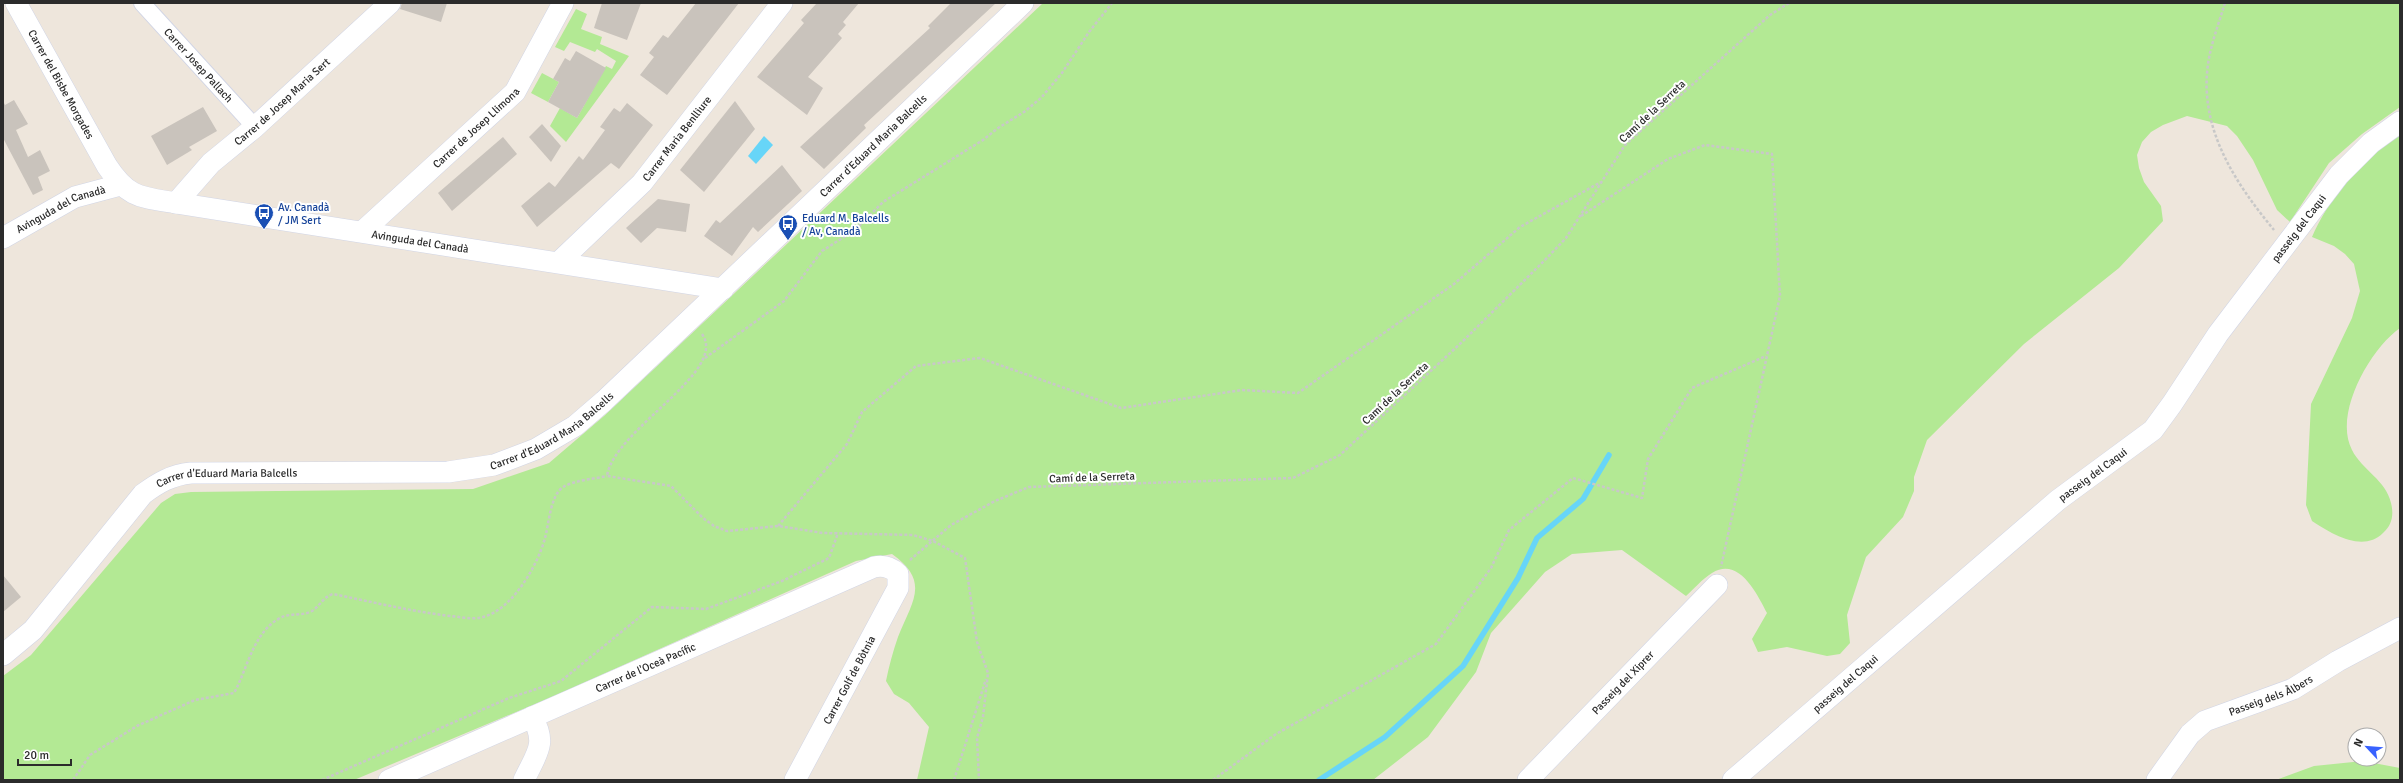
<svg xmlns="http://www.w3.org/2000/svg" width="2403" height="783" viewBox="0 0 2403 783" font-family="Signika,sans-serif">
  <style>
    .green { fill: #b3e994 }
    .water { fill: #67d5f8 }
    .lines { fill: none; stroke-linecap: round; stroke-linejoin: round }
    .stream { stroke: #67d5f8; stroke-width: 5.5 }
    .building { fill: #c9c3bc }
    .pedestrian-casing { stroke: #d1d5e5; stroke-width: 18 }
    .minor-casing { stroke: #d1d5e5; stroke-width: 22 }
    .path { stroke: #c8c8c8; stroke-width: 2.5; stroke-dasharray: 3 2; stroke-linecap: butt }
    .pedestrian { stroke: #fff; stroke-width: 16 }
    .minor { stroke: #fff; stroke-width: 21 }
    .labels { text-anchor: middle; stroke-width: 4; stroke-linejoin: round; paint-order: stroke }
    .street-label { font-size: 11px; fill: #2b2b2b; stroke: #fff }
    .transit-label { font-size: 11px; fill: #164399; stroke: #fff; text-anchor: start }
  </style>
  <rect width="100%" height="100%" fill="#eee6dc"/>
  <g class="green">
    <path d="M 1043,3 L 2400,3 L 2400,107 L 2362,134 L 2329,163 L 2290,222 L 2277,210 L 2253,160 L 2237,136 L 2227,126 L 2187,116 L 2163,125 L 2151,132 L 2142,142 L 2137,155 L 2139,168 L 2144,182 L 2161,206 L 2163,221 L 2119,268 L 2024,344 L 1927,440 L 1914,477 L 1914,491 L 1903,517 L 1866,557 L 1847,615 L 1850,643 L 1840,654 L 1827,656 L 1787,647 L 1758,652 L 1752,639 L 1767,613 C 1757,594 1739,556 1712,573 C 1702,579 1694,589 1686,596 L 1622,550 L 1572,554 L 1545,572 L 1491,633 L 1476,672 L 1428,737 L 1373,780 L 917,780 L 929,727 L 909,703 L 894,694 L 886,681 C 889,666 893,651 898,637 C 912,601 931,582 892,554 L 856,561 L 552,697 L 354,780 L 3,780 L 3,676 L 31,655 L 161,503 L 175,494 L 191,492 L 473,489 L 549,463 L 604,416 Z"/>
    <path d="M 576,9 L 587,14 L 581,29 L 602,37 L 600,44 L 629,56 L 566,142 L 550,126 L 560,108 L 577,118 L 606,66 L 612,69 L 616,61 L 597,49 L 595,52 L 570,42 L 564,51 L 555,47 Z"/>
    <path d="M 542,73 L 559,82 L 548,102 L 531,93 Z"/>
    <path d="M 2400,136 L 2400,328 C 2370,349 2333,414 2352,450 C 2362,470 2386,480 2391,503 C 2394,515 2392,525 2383,533 C 2363,553 2332,534 2312,521 L 2306,505 L 2311,404 L 2352,318 L 2360,291 L 2354,264 L 2345,254 L 2334,246 L 2312,237 C 2327,202 2364,151 2400,136 Z"/>
    <path d="M 2363,761 L 2400,768 L 2400,780 L 2276,780 L 2314,766 Z"/>
  </g>
  <path class="water" d="M 764,136 L 773,145 L 756,164 L 748,156 Z"/>
  <g class="lines">
    <path class="stream" d="M 1319,780 L 1385,737 L 1463,666 L 1518,578 L 1537,538 L 1583,499 L 1609,455"/>
  </g>
  <g class="building">
    <path d="M 402,3 L 447,3 L 441,22 L 400,9 Z"/>
    <path d="M 602,3 L 641,3 L 627,40 L 594,28 Z"/>
    <path d="M 696,3 L 739,3 L 667,95 L 640,75 L 654,57 L 649,53 L 663,35 L 668,38 Z"/>
    <path d="M 817,3 L 859,3 L 843,22 L 846,25 L 838,34 L 842,38 L 808,77 L 823,88 L 807,115 L 757,77 L 804,23 L 801,20 Z"/>
    <path d="M 951,3 L 996,3 L 864,125 L 866,128 L 824,169 L 800,147 L 930,28 L 928,26 Z"/>
    <path d="M 576,51 L 606,68 L 577,118 L 548,102 L 559,82 L 553,79 L 565,58 L 570,61 Z"/>
    <path d="M 14,100 L 28,124 L 16,130 L 28,157 L 40,150 L 50,171 L 38,177 L 43,190 L 33,195 L 3,138 L 3,101 L 5,105 Z"/>
    <path d="M 735,101 L 755,129 L 704,192 L 680,170 Z"/>
    <path d="M 627,103 L 653,125 L 619,169 L 611,163 L 537,227 L 521,206 L 549,182 L 555,187 L 579,156 L 583,160 L 605,130 L 600,127 L 614,108 L 620,112 Z"/>
    <path d="M 203,107 L 217,131 L 189,147 L 192,150 L 167,165 L 151,136 Z"/>
    <path d="M 542,124 L 561,146 L 551,162 L 529,137 Z"/>
    <path d="M 503,137 L 517,154 L 452,211 L 438,193 Z"/>
    <path d="M 782,165 L 802,191 L 758,232 L 753,227 L 732,256 L 704,236 L 716,220 L 720,223 Z"/>
    <path d="M 658,199 L 690,204 L 686,232 L 657,228 L 641,243 L 626,228 Z"/>
    <path d="M 3,575 L 21,597 L 3,612 Z"/>
  </g>
  <g class="lines">
    <g class="pedestrian-casing">
      <g id="pedestrian">
        <path id="s1" d="M 142,3 L 255,127"/>
      </g>
    </g>
    <g class="minor-casing">
      <g id="minor">
        <path id="s2" d="M 16,3 L 107,166 C 128,198 140,197 176,203 L 723,289"/>
        <path id="s3" d="M 176,203 L 211,163 L 255,127 L 390,3"/>
        <path id="s4" d="M 363,231 L 515,92 L 563,3"/>
        <path id="s5" d="M 3,238 L 75,197 L 120,185"/>
        <path id="s6" d="M 559,262 L 642,183 L 782,3"/>
        <path id="s7" d="M 3,655 L 33,630 L 143,494 C 158,483 171,475 191,473 L 448,472 L 494,465 L 536,449 L 575,426 L 604,401 L 1023,3"/>
        <path id="s8" d="M 389,780 L 874,567 C 883,565 891,567 898,574 L 898,588 L 795,780"/>
        <path d="M 524,780 C 536,754 548,744 532,717"/>
        <path id="s9" d="M 1528,780 L 1717,585"/>
        <path id="s10" d="M 1733,780 L 2058,500 L 2153,430 L 2172,404 L 2218,334 L 2339,175 L 2371,143 L 2400,122"/>
        <path id="s11" d="M 2157,780 L 2190,734 L 2205,721 L 2293,689 L 2338,661 L 2400,628"/>
      </g>
    </g>
    <g class="path">
      <path d="M 2225,3 C 2220,19 2214,36 2210,53 C 2195,122 2232,179 2274,230"/>
      <path d="M 1581,216 L 1668,159 L 1705,145 L 1772,154 L 1780,296 L 1721,567"/>
      <path d="M 702,334 C 729,372 614,429 607,476 L 671,486 L 703,518 L 714,526 L 727,531 L 778,526 L 823,533 L 913,535 L 933,541 L 965,558 L 977,642 L 988,673 L 983,717 L 977,738 L 979,780"/>
      <path d="M 705,358 L 784,301 L 822,251 L 855,230 L 883,202 L 983,140 L 998,128 L 1024,112 L 1041,98 L 1062,73 L 1089,32 L 1112,3"/>
      <path d="M 778,526 L 847,444 L 862,412 L 916,366 L 980,358 L 1121,408 L 1242,390 L 1298,393 L 1454,284 L 1520,227 L 1601,182"/>
      <path d="M 910,560 L 951,525 L 995,501 L 1029,487 L 1293,478 L 1340,455 L 1462,342 L 1544,261 L 1566,238 L 1625,145 L 1770,15 L 1789,3"/>
      <path d="M 73,780 L 90,755 L 137,726 L 195,700 L 234,693 C 248,668 253,631 282,617 C 292,613 303,616 312,611 C 320,606 323,597 333,594 C 372,602 410,611 450,616 C 461,617 473,620 483,617 C 512,610 538,565 545,538 C 549,524 550,496 563,487 C 575,480 594,479 607,476"/>
      <path d="M 322,780 L 509,698 L 561,681 L 652,607 L 706,609 L 782,581 L 829,558 L 838,533"/>
      <path d="M 954,780 L 986,679"/>
      <path d="M 1213,780 L 1276,734 L 1436,644 L 1491,568 L 1509,530 L 1573,478 L 1642,498 L 1648,459 L 1692,388 L 1766,356"/>
    </g>
    <use href="#pedestrian" class="pedestrian"/>
    <use href="#minor" class="minor"/>
  </g>
  <defs>
    <g id="bus-pin" transform="scale(1)"><path d="M0 17L-7.5 6A9.5 9.5 0 1 1 7.5 6Z" fill="#1a4fb4" stroke="#fff"/><path d="M-5-6H5V4H4V6H2V4H-2V6H-4V4H-5ZM-3.5-4V0h7V-4ZM-3.5 1.2v1.5H-2V1.2ZM2 1.2v1.5H3.5V1.2Z" fill="#fff"/></g>
  </defs>
  <g fill-rule="evenodd">
    <use href="#bus-pin" x="264" y="213"/>
    <use href="#bus-pin" x="788" y="224"/>
  </g>
  <g class="labels">
    <g class="street-label">
      <text dy="4" stroke="none"><textPath href="#s1" startOffset="84">Carrer Josep Pallach</textPath></text>
      <text dy="4" stroke="none"><textPath href="#s2" startOffset="93">Carrer del Bisbe Morgades</textPath></text>
      <text dy="4" stroke="none"><textPath href="#s3" startOffset="147">Carrer de Josep Maria Sert</textPath></text>
      <text transform="translate(1652 111) rotate(-43)" y="4">Camí de la Serreta</text>
      <text dy="4" stroke="none"><textPath href="#s4" startOffset="153">Carrer de Josep Llimona</textPath></text>
      <text dy="4" stroke="none"><textPath href="#s6" startOffset="171">Carrer Maria Benlliure</textPath></text>
      <text dy="4" stroke="none"><textPath href="#s7" startOffset="1070">Carrer d'Eduard Maria Balcells</textPath></text>
      <text dy="4" stroke="none"><textPath href="#s5" startOffset="65">Avinguda del Canadà</textPath></text>
      <text dy="4" stroke="none"><textPath href="#s10" startOffset="796">passeig del Caqui</textPath></text>
      <text dy="4" stroke="none"><textPath href="#s2" startOffset="516">Avinguda del Canadà</textPath></text>
      <text transform="translate(1395 393) rotate(-43)" y="4">Camí de la Serreta</text>
      <text dy="4" stroke="none"><textPath href="#s7" startOffset="638">Carrer d'Eduard Maria Balcells</textPath></text>
      <text dy="4" stroke="none"><textPath href="#s10" startOffset="472">passeig del Caqui</textPath></text>
      <text transform="translate(1092 477) rotate(-2)" y="4">Camí de la Serreta</text>
      <text dy="4" stroke="none"><textPath href="#s7" startOffset="302">Carrer d'Eduard Maria Balcells</textPath></text>
      <text dy="4" stroke="none"><textPath href="#s8" startOffset="280">Carrer de l'Oceà Pacífic</textPath></text>
      <text transform="translate(849 680) rotate(-62)" y="4">Carrer Golf de Bòtnia</text>
      <text dy="4" stroke="none"><textPath href="#s9" startOffset="136">Passeig del Xiprer</textPath></text>
      <text dy="4" stroke="none"><textPath href="#s10" startOffset="148">passeig del Caqui</textPath></text>
      <text dy="4" stroke="none"><textPath href="#s11" startOffset="147">Passeig dels Àlbers</textPath></text>
    </g>
    <g class="transit-label">
      <text x="278" y="211">Av. Canadà<tspan x="278" dy="13">/ JM Sert</tspan></text>
      <text x="802" y="222">Eduard M. Balcells<tspan x="802" dy="13">/ Av, Canadà</tspan></text>
    </g>
  </g>
  <rect width="2403" height="783" fill="none" stroke="#2b2b2b" stroke-width="8"/>
  <g transform="translate(2367 747) rotate(296)"><circle r="19" fill="#ffffff" stroke="#aaaaaa"/>
  <path d="M0-3L7 15L0 10L-7 15Z" fill="#3862ff"/>
  <text y="-6" font-size="11" font-weight="bold" text-anchor="middle" fill="#2b2b2b">N</text>
  </g>
  <path d="M18 759v6h53v-6" fill="none" stroke="#2b2b2b" stroke-width="2"/>
  <text x="24" y="759" font-size="12" fill="#2b2b2b" stroke="#ffffff" stroke-width="3" paint-order="stroke">20 m</text>
</svg>
